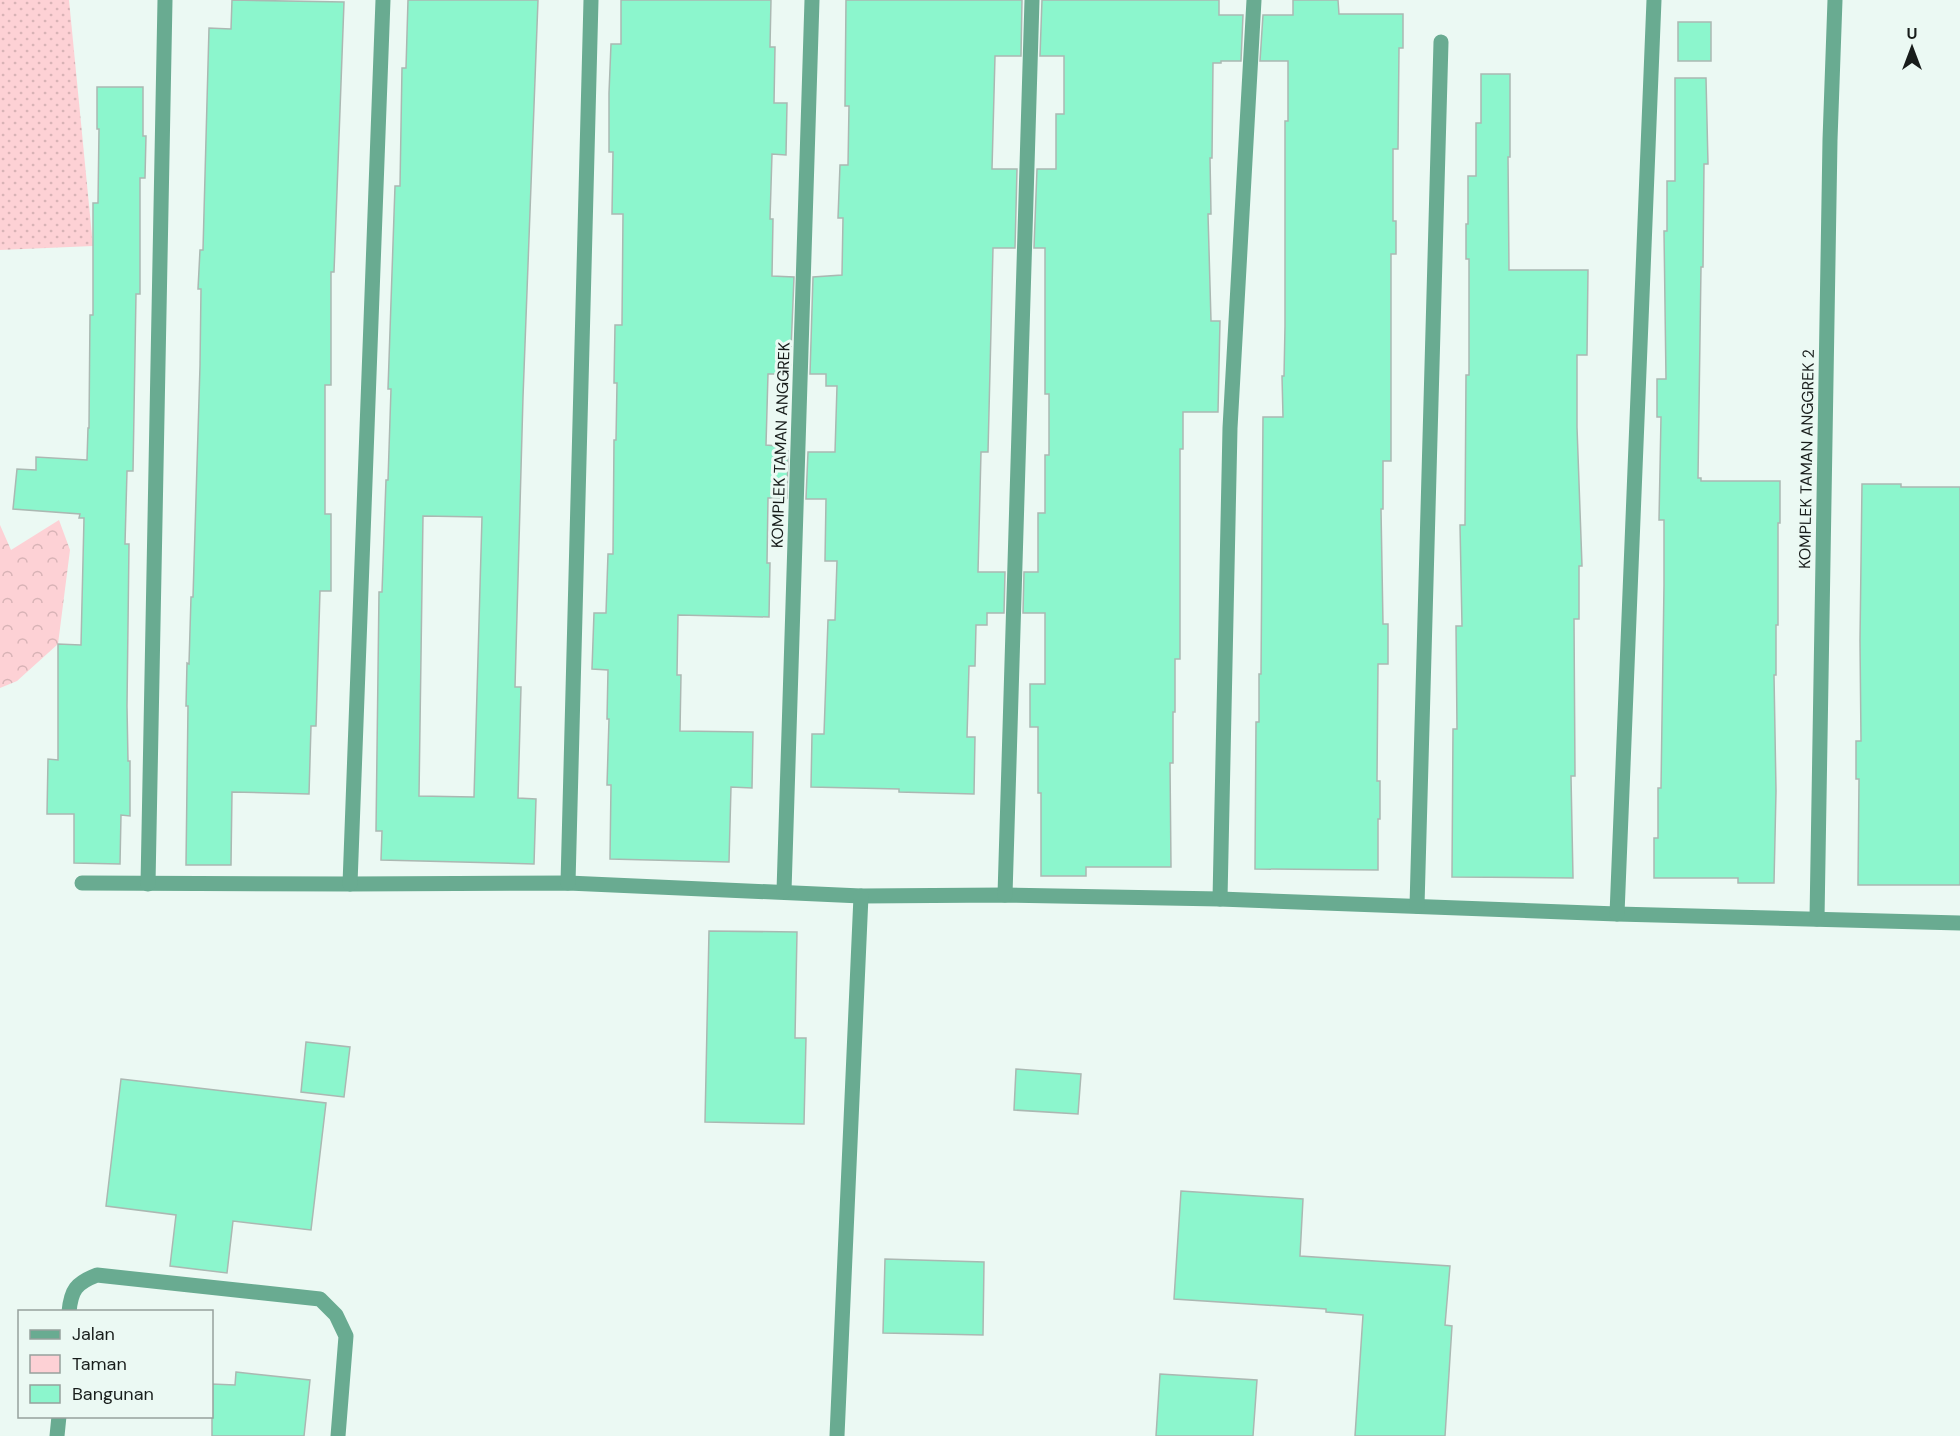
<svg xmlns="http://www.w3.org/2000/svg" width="1960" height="1436" viewBox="0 0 1960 1436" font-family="'DM Sans',sans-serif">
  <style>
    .green { fill: url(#green-dots) }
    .forest { fill: url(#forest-crowns) }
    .building { fill: #8cf6cd; stroke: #abb8b2; stroke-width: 1.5; fill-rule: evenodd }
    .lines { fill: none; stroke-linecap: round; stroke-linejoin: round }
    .minor { stroke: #69ab91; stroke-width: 15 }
    .labels { text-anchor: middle; stroke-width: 6; stroke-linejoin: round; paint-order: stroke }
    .street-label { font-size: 16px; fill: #181d1b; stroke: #ebf9f3 }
  </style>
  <defs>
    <pattern id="green-dots" width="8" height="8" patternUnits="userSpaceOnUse" patternTransform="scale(1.5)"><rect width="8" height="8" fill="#fdd1d5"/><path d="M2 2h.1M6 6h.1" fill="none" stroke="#d8b3b6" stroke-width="1.8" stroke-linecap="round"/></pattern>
    <pattern id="forest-crowns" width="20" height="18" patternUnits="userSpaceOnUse" patternTransform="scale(1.5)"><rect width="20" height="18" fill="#fdd1d5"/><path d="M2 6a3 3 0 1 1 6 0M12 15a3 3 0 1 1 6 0" fill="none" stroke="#d8b3b6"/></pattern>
  </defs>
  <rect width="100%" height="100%" fill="#ebf9f3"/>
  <path class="green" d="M 0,0 L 69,0 L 93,246 L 0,250 Z"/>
  <path class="forest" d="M 59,520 L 70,550 L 58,644 L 17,681 L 0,688 L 0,525 L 11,550 Z"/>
  <g class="building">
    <path d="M 232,0 L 344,2 L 334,272 L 331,272 L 331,385 L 325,385 L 325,514 L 331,514 L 331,591 L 320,591 L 316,726 L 311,726 L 309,794 L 232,792 L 231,865 L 186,865 L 188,706 L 186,706 L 187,663 L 189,664 L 191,597 L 193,597 L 200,366 L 201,289 L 198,289 L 200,250 L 203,250 L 209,28 L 231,29 Z"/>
    <path d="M 408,0 L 538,0 L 523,397 L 515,687 L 521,687 L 518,798 L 536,799 L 534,864 L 381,860 L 382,831 L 376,831 L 379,592 L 382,592 L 386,480 L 388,480 L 391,389 L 388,389 L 395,186 L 400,186 L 402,68 L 406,68 ZM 423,516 L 482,517 L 474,797 L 419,796 Z"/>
    <path d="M 621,0 L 771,0 L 770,47 L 775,47 L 774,103 L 787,103 L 786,155 L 772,154 L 770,219 L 773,219 L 772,276 L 794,277 L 790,374 L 768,374 L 766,445 L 777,446 L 776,451 L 788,451 L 787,498 L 768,498 L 767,563 L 770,563 L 769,617 L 678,615 L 677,675 L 681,675 L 680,731 L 753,732 L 752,788 L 731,787 L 729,862 L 610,859 L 611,785 L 607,785 L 609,719 L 607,719 L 608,670 L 592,669 L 594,613 L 606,613 L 608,554 L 613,554 L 614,440 L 616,440 L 617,383 L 614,383 L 615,325 L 622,325 L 623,214 L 612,214 L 613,152 L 609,152 L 609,93 L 611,44 L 621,44 Z"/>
    <path d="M 846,0 L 1022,0 L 1021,56 L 995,56 L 992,169 L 1017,169 L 1015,248 L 993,248 L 988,452 L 981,452 L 978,572 L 1005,572 L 1004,613 L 987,613 L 987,625 L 976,625 L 975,666 L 969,666 L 967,737 L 975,737 L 974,794 L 899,792 L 899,789 L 811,787 L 812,734 L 824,734 L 828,620 L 835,620 L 837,561 L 825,561 L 826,499 L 806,499 L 808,452 L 835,452 L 837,386 L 826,386 L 826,374 L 810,374 L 813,277 L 842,275 L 843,218 L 838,218 L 840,165 L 848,165 L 849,106 L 845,106 Z"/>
    <path d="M 1042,0 L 1219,0 L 1219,15 L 1243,15 L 1241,61 L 1221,61 L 1221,63 L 1213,63 L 1212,158 L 1210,158 L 1211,214 L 1208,214 L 1211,321 L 1220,321 L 1218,412 L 1183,412 L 1183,449 L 1180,449 L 1180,659 L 1175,659 L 1175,712 L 1173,712 L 1173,763 L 1170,763 L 1171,867 L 1086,867 L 1086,876 L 1041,876 L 1041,793 L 1038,793 L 1038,727 L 1030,727 L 1030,684 L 1045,684 L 1045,613 L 1023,613 L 1024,572 L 1038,572 L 1038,513 L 1045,513 L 1045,455 L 1049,455 L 1049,394 L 1045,394 L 1045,248 L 1034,248 L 1037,169 L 1056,169 L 1056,114 L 1064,114 L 1064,56 L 1040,56 Z"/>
    <path d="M 1293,0 L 1338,0 L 1339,14 L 1403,14 L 1403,48 L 1399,48 L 1398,149 L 1393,149 L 1393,221 L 1396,221 L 1396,254 L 1391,254 L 1391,461 L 1383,461 L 1383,509 L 1381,509 L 1383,624 L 1388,624 L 1388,664 L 1378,664 L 1377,781 L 1380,781 L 1380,819 L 1378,819 L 1378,870 L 1255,869 L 1256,722 L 1259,722 L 1259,674 L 1261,674 L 1263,417 L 1283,417 L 1282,376 L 1284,376 L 1285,326 L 1285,121 L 1288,121 L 1288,61 L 1260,61 L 1263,15 L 1293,15 Z"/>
    <rect x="1678" y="22" width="33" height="39"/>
    <path d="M 1481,74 L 1510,74 L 1510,157 L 1508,157 L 1509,270 L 1588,270 L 1587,355 L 1577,355 L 1577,427 L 1582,566 L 1579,566 L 1579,619 L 1574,619 L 1575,776 L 1571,776 L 1573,878 L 1452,877 L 1453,729 L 1457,729 L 1456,626 L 1462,626 L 1460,525 L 1465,525 L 1466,375 L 1469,375 L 1469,259 L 1466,259 L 1466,224 L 1468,224 L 1468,176 L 1476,176 L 1476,123 L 1481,123 Z"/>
    <path d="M 1675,78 L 1706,78 L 1708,164 L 1704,164 L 1703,267 L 1701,267 L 1698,478 L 1701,478 L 1701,481 L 1780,481 L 1780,523 L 1778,523 L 1778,625 L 1776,625 L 1776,675 L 1774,675 L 1776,791 L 1774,883 L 1738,883 L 1738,878 L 1654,878 L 1654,838 L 1658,838 L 1658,788 L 1661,788 L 1664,585 L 1664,520 L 1659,520 L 1661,417 L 1657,417 L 1657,379 L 1666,379 L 1664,231 L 1667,231 L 1667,181 L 1675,181 Z"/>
    <path d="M 97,87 L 143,87 L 143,136 L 146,136 L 145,178 L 140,178 L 140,294 L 136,294 L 133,471 L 127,471 L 125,544 L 129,544 L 127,706 L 128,761 L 130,761 L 130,816 L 121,815 L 120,864 L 74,863 L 74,814 L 47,814 L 48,759 L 58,760 L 58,644 L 81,645 L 84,518 L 79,518 L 80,514 L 13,509 L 17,469 L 36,470 L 36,457 L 87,460 L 88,428 L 89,428 L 90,315 L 93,315 L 93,203 L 98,203 L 99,129 L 97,129 Z"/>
    <path d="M 1862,484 L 1901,484 L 1901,487 L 1960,487 L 1960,885 L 1858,885 L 1859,779 L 1856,779 L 1856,741 L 1861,741 L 1860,641 Z"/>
    <path d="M 709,931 L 797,932 L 795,1038 L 806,1038 L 804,1124 L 705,1122 Z"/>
    <path d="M 306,1042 L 350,1047 L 344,1097 L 301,1092 Z"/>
    <path d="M 1016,1069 L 1081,1074 L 1078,1114 L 1014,1110 Z"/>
    <path d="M 121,1079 L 326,1103 L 311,1230 L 233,1221 L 227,1273 L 170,1266 L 176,1215 L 106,1206 Z"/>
    <path d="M 1181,1191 L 1303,1199 L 1300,1256 L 1450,1266 L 1445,1325 L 1452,1326 L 1445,1436 L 1355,1436 L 1363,1315 L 1326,1312 L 1326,1309 L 1174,1299 Z"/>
    <path d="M 885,1259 L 984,1262 L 983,1335 L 883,1333 Z"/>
    <path d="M 236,1372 L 310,1380 L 304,1436 L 212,1436 L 212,1384 L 235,1385 Z"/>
    <path d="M 1160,1374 L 1257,1380 L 1253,1436 L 1156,1436 Z"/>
  </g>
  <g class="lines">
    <g class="minor">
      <path d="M 82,883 L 350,884 L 568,883 L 861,896 L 1005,895 L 1220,899 L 1617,914 L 1960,923"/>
      <path d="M 568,883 L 591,0"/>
      <path d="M 148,884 L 165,0"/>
      <path d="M 350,884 L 383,0"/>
      <path d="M 784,891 L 812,0"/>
      <path d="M 1005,895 L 1032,0"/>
      <path d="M 1220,899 L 1230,428 L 1254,0"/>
      <path d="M 1417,906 L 1441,42"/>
      <path d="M 1617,914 L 1654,0"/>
      <path d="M 1817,919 L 1830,140 L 1835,0"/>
      <path d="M 69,1312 C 71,1290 76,1283 97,1275 L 320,1299 L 336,1315 L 346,1336 L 338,1436"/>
      <path d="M 57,1436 L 59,1416"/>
      <path d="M 837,1436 L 861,896"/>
    </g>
  </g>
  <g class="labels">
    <g class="street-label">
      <text transform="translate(780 445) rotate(-88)" y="6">KOMPLEK TAMAN ANGGREK</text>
      <text transform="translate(1806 459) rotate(-89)" y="6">KOMPLEK TAMAN ANGGREK 2</text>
    </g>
  </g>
  <rect x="18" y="1310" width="195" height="108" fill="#ebf9f3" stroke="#97a19d" stroke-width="1.5"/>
  <rect x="30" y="1330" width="30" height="9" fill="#69ab91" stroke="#97a19d" stroke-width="1.5"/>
  <text x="72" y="1340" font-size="18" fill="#181d1b">Jalan</text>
  <rect x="30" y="1355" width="30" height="18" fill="#fdd1d5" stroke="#97a19d" stroke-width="1.5"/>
  <text x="72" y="1370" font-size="18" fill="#181d1b">Taman</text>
  <rect x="30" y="1385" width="30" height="18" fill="#8cf6cd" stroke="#97a19d" stroke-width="1.5"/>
  <text x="72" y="1400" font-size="18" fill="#181d1b">Bangunan</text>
  <g transform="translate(1912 48)" stroke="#ebf9f3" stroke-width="4.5" paint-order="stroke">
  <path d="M0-4.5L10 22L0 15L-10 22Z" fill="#181d1b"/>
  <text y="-9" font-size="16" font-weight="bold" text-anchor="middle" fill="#181d1b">U</text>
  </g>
</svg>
